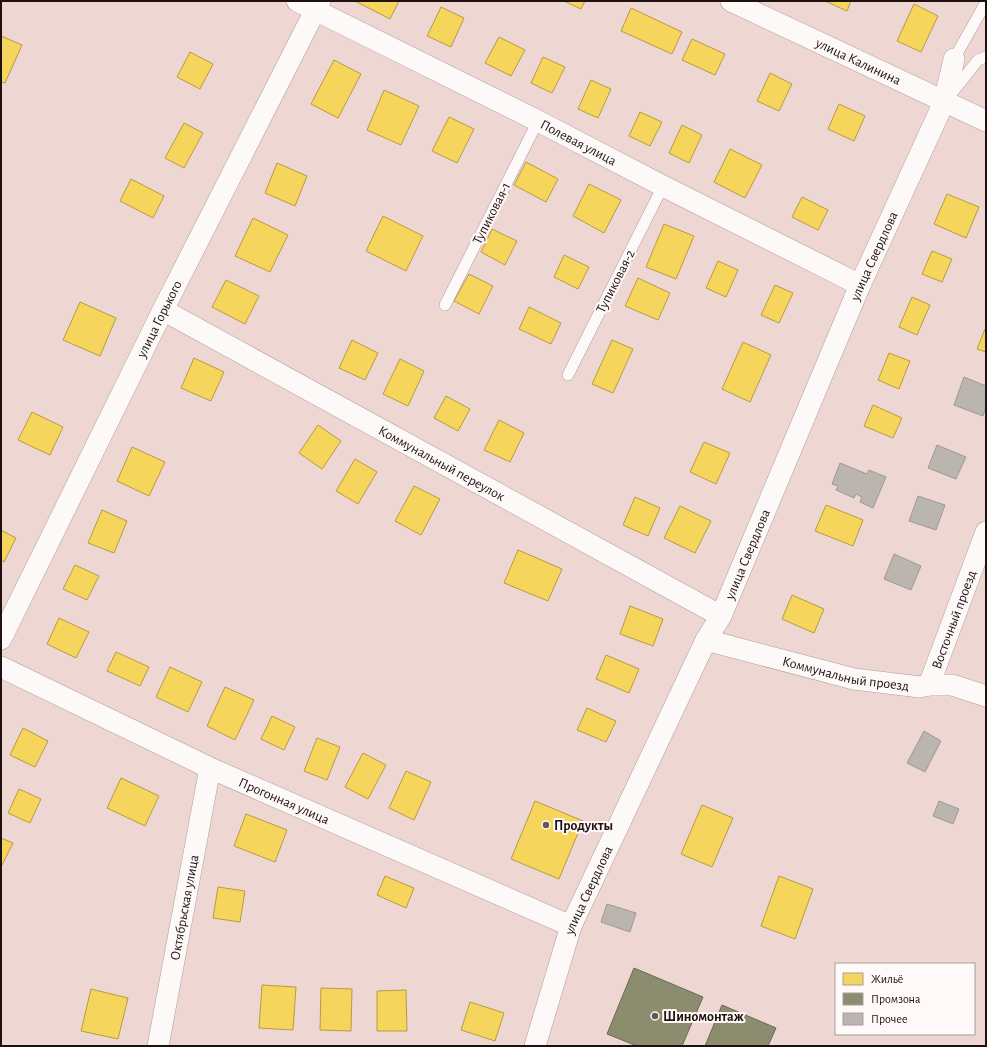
<svg xmlns="http://www.w3.org/2000/svg" width="987" height="1047" viewBox="0 0 987 1047" font-family="'Alegreya Sans',sans-serif">
  <style>
    .homes { fill: #f6d55c; stroke: #b69a45 }
    .industry { fill: #8c8c6e; stroke: #6c6751 }
    .building { fill: #bab6af; stroke: #9e9993 }
    .lines { fill: none; stroke-linecap: round; stroke-linejoin: round }
    .service-casing { stroke: #ae9c98; stroke-width: 12 }
    .minor-casing { stroke: #ae9c98; stroke-width: 22 }
    .service { stroke: #fcf9f8; stroke-width: 11 }
    .minor { stroke: #fcf9f8; stroke-width: 21 }
    .poi-dot { fill: #685653; stroke: #fffaf9; stroke-width: 1.5 }
    .labels { text-anchor: middle; stroke-width: 4; stroke-linejoin: round; paint-order: stroke }
    .street-label { font-size: 14px; fill: #20110e; stroke: #fffaf9 }
    .poi-label { font-size: 14px; font-weight: bold; fill: #20110e; stroke: #fffaf9; text-anchor: start }
  </style>
  <rect width="100%" height="100%" fill="#eed7d2"/>
  <g class="homes">
    <path d="M 355,1 L 399,1 L 390,19 Z"/>
    <path d="M 564,1 L 585,1 L 581,9 Z"/>
    <path d="M 825,1 L 851,1 L 847,11 Z"/>
    <path d="M 914,4 L 938,16 L 921,52 L 897,41 Z"/>
    <path d="M 441,7 L 464,18 L 451,47 L 427,36 Z"/>
    <path d="M 631,8 L 682,32 L 672,54 L 621,31 Z"/>
    <path d="M 1,36 L 22,45 L 5,83 L 1,82 Z"/>
    <path d="M 499,37 L 525,50 L 511,76 L 485,63 Z"/>
    <path d="M 692,39 L 725,54 L 715,75 L 682,60 Z"/>
    <path d="M 190,52 L 213,64 L 200,89 L 177,77 Z"/>
    <path d="M 543,57 L 565,67 L 552,93 L 531,83 Z"/>
    <path d="M 334,60 L 361,74 L 338,118 L 311,104 Z"/>
    <path d="M 770,73 L 792,84 L 779,111 L 757,101 Z"/>
    <path d="M 591,80 L 611,89 L 598,118 L 578,109 Z"/>
    <path d="M 384,90 L 419,106 L 401,145 L 367,130 Z"/>
    <path d="M 839,104 L 865,116 L 854,141 L 828,129 Z"/>
    <path d="M 640,112 L 662,122 L 650,146 L 629,136 Z"/>
    <path d="M 449,117 L 474,129 L 457,163 L 432,151 Z"/>
    <path d="M 184,123 L 203,133 L 184,168 L 165,158 Z"/>
    <path d="M 682,125 L 702,135 L 689,163 L 669,153 Z"/>
    <path d="M 730,149 L 762,165 L 745,198 L 714,182 Z"/>
    <path d="M 526,162 L 558,179 L 546,202 L 514,185 Z"/>
    <path d="M 277,163 L 307,176 L 295,206 L 265,193 Z"/>
    <path d="M 131,179 L 164,196 L 153,218 L 120,201 Z"/>
    <path d="M 589,184 L 621,200 L 604,233 L 573,216 Z"/>
    <path d="M 947,194 L 979,207 L 966,238 L 934,224 Z"/>
    <path d="M 802,197 L 828,210 L 818,230 L 792,217 Z"/>
    <path d="M 383,216 L 423,236 L 406,271 L 366,251 Z"/>
    <path d="M 253,218 L 288,235 L 270,272 L 235,256 Z"/>
    <path d="M 664,224 L 694,236 L 676,279 L 646,267 Z"/>
    <path d="M 492,229 L 517,241 L 505,265 L 481,252 Z"/>
    <path d="M 932,251 L 952,259 L 942,282 L 922,274 Z"/>
    <path d="M 564,255 L 589,267 L 578,289 L 554,277 Z"/>
    <path d="M 718,261 L 738,270 L 726,297 L 706,288 Z"/>
    <path d="M 469,274 L 493,286 L 479,314 L 454,301 Z"/>
    <path d="M 638,278 L 670,293 L 658,320 L 625,306 Z"/>
    <path d="M 226,280 L 259,296 L 245,324 L 212,307 Z"/>
    <path d="M 775,285 L 793,293 L 779,323 L 761,315 Z"/>
    <path d="M 912,297 L 930,305 L 917,335 L 899,327 Z"/>
    <path d="M 80,302 L 116,318 L 100,356 L 63,340 Z"/>
    <path d="M 529,307 L 561,323 L 551,344 L 519,329 Z"/>
    <path d="M 985,329 L 986,329 L 986,352 L 977,349 Z"/>
    <path d="M 352,340 L 378,353 L 365,380 L 339,368 Z"/>
    <path d="M 612,340 L 633,349 L 613,393 L 592,384 Z"/>
    <path d="M 743,342 L 771,355 L 750,402 L 722,389 Z"/>
    <path d="M 889,353 L 910,361 L 899,389 L 878,380 Z"/>
    <path d="M 194,358 L 224,372 L 211,401 L 181,388 Z"/>
    <path d="M 400,359 L 424,371 L 408,406 L 383,394 Z"/>
    <path d="M 446,396 L 470,409 L 458,431 L 434,418 Z"/>
    <path d="M 873,405 L 902,418 L 893,438 L 864,426 Z"/>
    <path d="M 32,412 L 63,427 L 50,455 L 18,440 Z"/>
    <path d="M 499,420 L 524,433 L 510,462 L 484,450 Z"/>
    <path d="M 318,425 L 341,441 L 322,469 L 299,453 Z"/>
    <path d="M 704,442 L 730,453 L 716,484 L 690,472 Z"/>
    <path d="M 132,447 L 165,462 L 149,496 L 117,481 Z"/>
    <path d="M 355,459 L 377,472 L 358,504 L 336,491 Z"/>
    <path d="M 414,486 L 440,499 L 421,535 L 395,521 Z"/>
    <path d="M 635,497 L 660,508 L 648,536 L 623,525 Z"/>
    <path d="M 826,505 L 863,520 L 853,546 L 815,531 Z"/>
    <path d="M 680,506 L 711,521 L 695,553 L 664,538 Z"/>
    <path d="M 102,510 L 127,521 L 114,553 L 88,543 Z"/>
    <path d="M 1,530 L 16,538 L 4,562 L 1,560 Z"/>
    <path d="M 518,550 L 562,569 L 548,601 L 504,583 Z"/>
    <path d="M 75,565 L 99,576 L 87,600 L 63,589 Z"/>
    <path d="M 792,595 L 824,609 L 814,633 L 782,619 Z"/>
    <path d="M 630,606 L 663,619 L 653,646 L 620,634 Z"/>
    <path d="M 59,618 L 89,632 L 76,658 L 47,644 Z"/>
    <path d="M 116,652 L 149,667 L 140,686 L 107,671 Z"/>
    <path d="M 606,655 L 639,669 L 629,693 L 596,679 Z"/>
    <path d="M 170,667 L 202,682 L 188,712 L 156,697 Z"/>
    <path d="M 225,687 L 254,700 L 235,740 L 207,726 Z"/>
    <path d="M 587,708 L 616,721 L 606,742 L 577,730 Z"/>
    <path d="M 272,716 L 295,727 L 284,750 L 261,739 Z"/>
    <path d="M 23,728 L 48,741 L 35,767 L 10,755 Z"/>
    <path d="M 317,738 L 340,747 L 327,780 L 304,771 Z"/>
    <path d="M 363,753 L 386,765 L 368,799 L 345,787 Z"/>
    <path d="M 406,771 L 431,782 L 414,820 L 389,808 Z"/>
    <path d="M 121,778 L 159,796 L 145,826 L 107,808 Z"/>
    <path d="M 19,789 L 41,799 L 30,823 L 8,813 Z"/>
    <path d="M 535,801 L 583,821 L 559,879 L 511,859 Z"/>
    <path d="M 702,805 L 733,818 L 712,867 L 681,854 Z"/>
    <path d="M 246,814 L 287,830 L 275,862 L 234,846 Z"/>
    <path d="M 1,838 L 13,843 L 1,867 Z"/>
    <path d="M 385,876 L 414,888 L 406,908 L 377,895 Z"/>
    <path d="M 779,876 L 813,889 L 795,939 L 761,926 Z"/>
    <path d="M 218,887 L 245,891 L 240,922 L 213,918 Z"/>
    <path d="M 262,985 L 296,987 L 293,1030 L 259,1028 Z"/>
    <path d="M 321,988 L 352,989 L 351,1031 L 320,1030 Z"/>
    <path d="M 91,989 L 128,998 L 118,1039 L 81,1031 Z"/>
    <path d="M 406,990 L 407,1031 L 377,1031 L 377,991 Z"/>
    <path d="M 470,1002 L 504,1013 L 495,1041 L 461,1030 Z"/>
  </g>
  <g class="industry">
    <path d="M 634,968 L 703,997 L 682,1046 L 637,1046 L 607,1034 Z"/>
    <path d="M 722,1005 L 776,1028 L 768,1046 L 705,1046 Z"/>
  </g>
  <g class="building">
    <path d="M 964,377 L 986,386 L 986,406 L 983,416 L 954,405 Z"/>
    <path d="M 937,445 L 966,457 L 956,479 L 928,468 Z"/>
    <path d="M 840,463 L 867,474 L 869,470 L 886,477 L 873,508 L 860,502 L 862,497 L 856,494 L 854,498 L 836,490 L 838,486 L 832,484 Z"/>
    <path d="M 918,496 L 945,505 L 936,530 L 909,521 Z"/>
    <path d="M 894,554 L 921,566 L 911,590 L 884,579 Z"/>
    <path d="M 924,731 L 941,741 L 925,772 L 907,763 Z"/>
    <path d="M 939,801 L 959,809 L 953,824 L 933,816 Z"/>
    <path d="M 607,904 L 636,913 L 630,932 L 601,922 Z"/>
  </g>
  <g class="lines">
    <g class="service-casing">
      <g id="service">
        <path d="M 954,59 L 986,2"/>
        <path d="M 951,94 L 978,60 L 986,57"/>
        <path d="M 445,305 L 538,121"/>
        <path d="M 568,375 L 663,186"/>
      </g>
    </g>
    <g class="minor-casing">
      <g id="minor">
        <path id="s1" d="M 297,1 L 538,121 L 663,186 L 860,285"/>
        <path id="s2" d="M 731,1 L 986,121"/>
        <path id="s3" d="M 163,310 L 721,616"/>
        <path id="s4" d="M 1,639 L 163,310 L 320,1"/>
        <path id="s5" d="M 706,640 L 854,679 L 920,687 L 929,685 L 952,685 L 986,696"/>
        <path id="s6" d="M 1,667 L 210,768 L 571,926"/>
        <path id="s7" d="M 929,685 L 986,532"/>
        <path id="s8" d="M 158,1046 L 210,768"/>
        <path id="s9" d="M 535,1046 L 571,926 L 706,640 L 721,616 L 860,285 L 944,102 L 954,59"/>
      </g>
    </g>
    <use href="#service" class="service"/>
    <use href="#minor" class="minor"/>
  </g>
  <g class="poi-dot">
    <circle cx="546" cy="825" r="4"/>
    <circle cx="655" cy="1016" r="4"/>
  </g>
  <g class="labels">
    <g class="street-label">
      <text dy="5" stroke="none"><textPath href="#s2" startOffset="141">улица Калинина</textPath></text>
      <text dy="5" stroke="none"><textPath href="#s1" startOffset="315">Полевая улица</textPath></text>
      <text transform="translate(491 213) rotate(-63)" y="5">Тупиковая-1</text>
      <text dy="5" stroke="none"><textPath href="#s9" startOffset="861">улица Свердлова</textPath></text>
      <text transform="translate(615 281) rotate(-63)" y="5">Тупиковая-2</text>
      <text dy="5" stroke="none"><textPath href="#s4" startOffset="357">улица Горького</textPath></text>
      <text dy="5" stroke="none"><textPath href="#s3" startOffset="318">Коммунальный переулок</textPath></text>
      <text dy="5" stroke="none"><textPath href="#s9" startOffset="537">улица Свердлова</textPath></text>
      <text dy="5" stroke="none"><textPath href="#s7" startOffset="70">Восточный проезд</textPath></text>
      <text dy="5" stroke="none"><textPath href="#s5" startOffset="144">Коммунальный проезд</textPath></text>
      <text dy="5" stroke="none"><textPath href="#s6" startOffset="313">Прогонная улица</textPath></text>
      <text dy="5" stroke="none"><textPath href="#s9" startOffset="165">улица Свердлова</textPath></text>
      <text dy="5" stroke="none"><textPath href="#s8" startOffset="141">Октябрьская улица</textPath></text>
    </g>
    <g class="poi-label">
      <text x="554" y="830">Продукты</text>
      <text x="663" y="1021">Шиномонтаж</text>
    </g>
  </g>
  <rect width="987" height="1047" fill="none" stroke="#20110e" stroke-width="4"/>
  <rect x="835" y="963" width="140" height="72" fill="#fffaf9" stroke="#a69d9b"/>
  <rect x="843" y="973" width="20" height="12" fill="#f6d55c" stroke="#a69d9b"/>
  <text x="871" y="983" font-size="12" fill="#20110e">Жильё</text>
  <rect x="843" y="993" width="20" height="12" fill="#8c8c6e" stroke="#a69d9b"/>
  <text x="871" y="1003" font-size="12" fill="#20110e">Промзона</text>
  <rect x="843" y="1013" width="20" height="12" fill="#bab6af" stroke="#a69d9b"/>
  <text x="871" y="1023" font-size="12" fill="#20110e">Прочее</text>
</svg>
